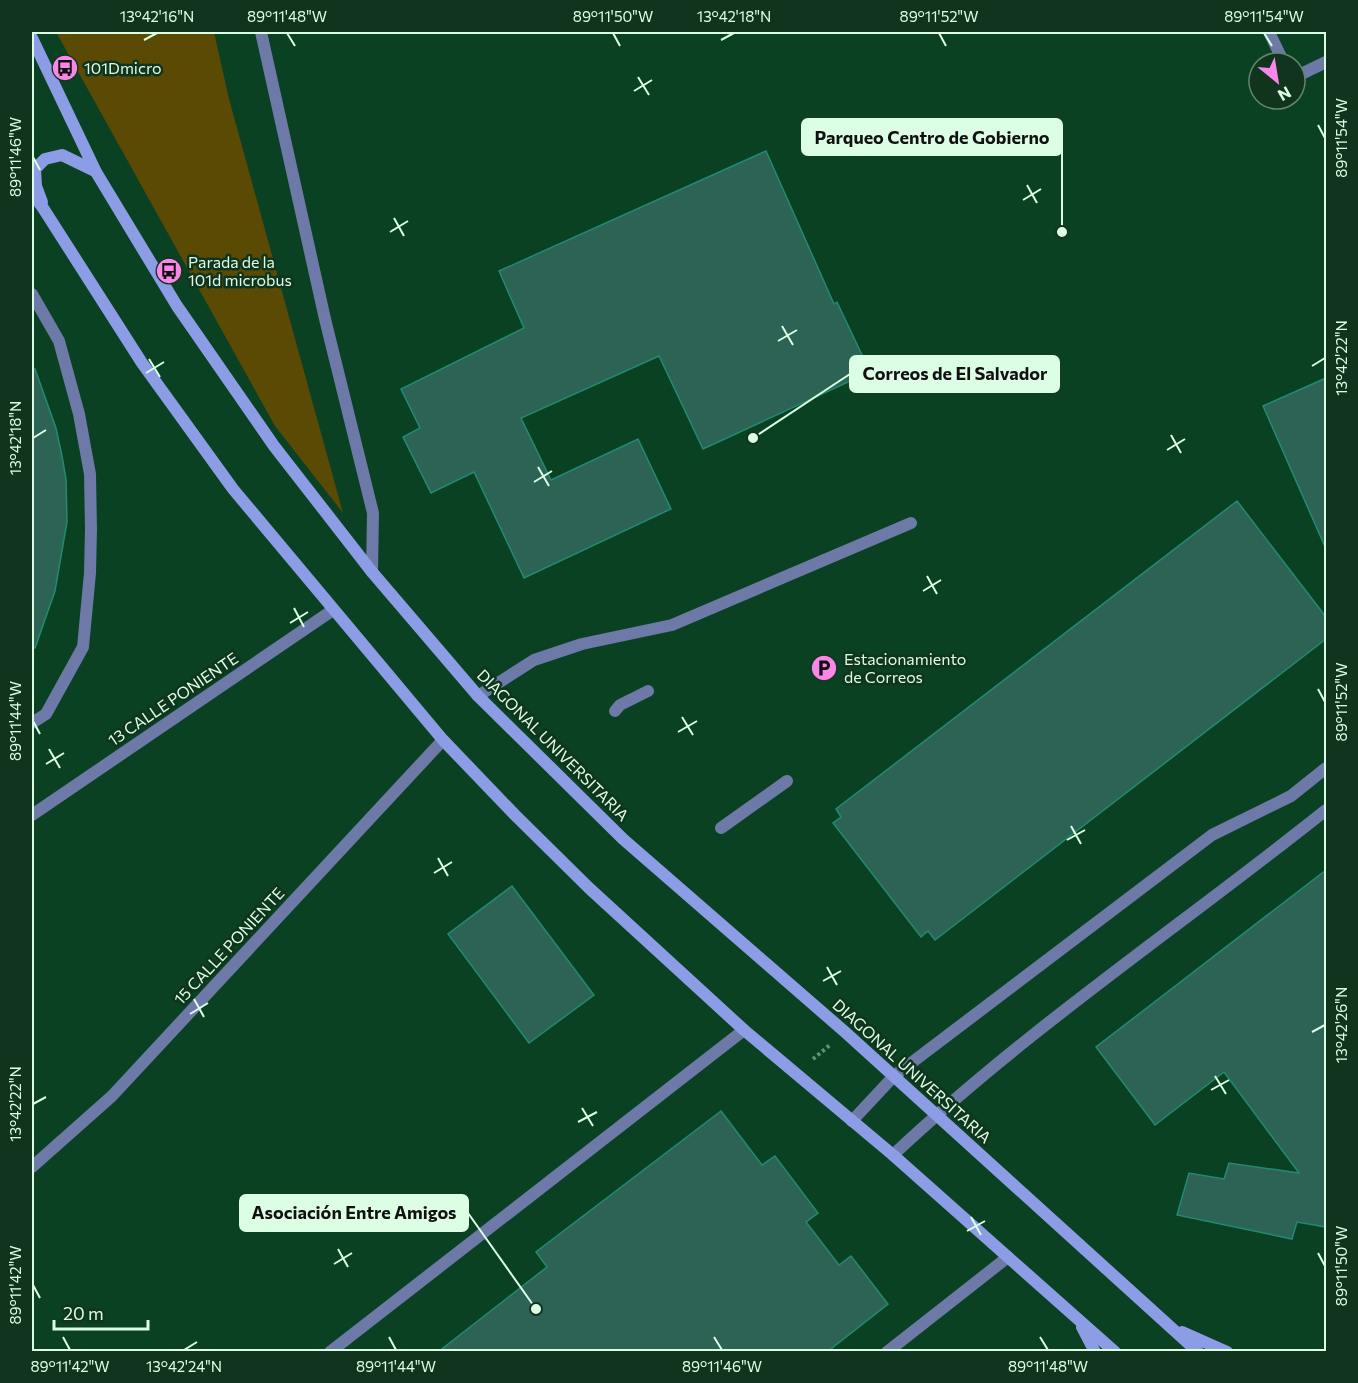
<svg xmlns="http://www.w3.org/2000/svg" width="1358" height="1383" viewBox="0 0 1358 1383" font-family="Commissioner,sans-serif">
  <style>
    .green { fill: #5b4a04 }
    .building { fill: #2c6354; stroke: #238a72; stroke-width: 1.5 }
    .lines { fill: none; stroke-linecap: round; stroke-linejoin: round }
    .path { stroke: #649276; stroke-width: 4; stroke-dasharray: 3 3; stroke-linecap: butt }
    .lane { stroke: #6d79a6; stroke-width: 12 }
    .street { stroke: #6d79a6; stroke-width: 12 }
    .secondary { stroke: #8c9de6; stroke-width: 12 }
    .ticks { fill: none; stroke: #dcfee5; stroke-width: 2 }
    .labels { text-anchor: middle; stroke-width: 5; stroke-linejoin: round; paint-order: stroke }
    .poi-label { font-size: 16px; fill: #dcfee5; stroke: #10341e; text-anchor: start }
    .street-label { font-size: 16px; fill: #dcfee5; stroke: #10341e }
    .leader { fill: none; stroke: #dcfee5; stroke-width: 2 }
    .callout-dot { fill: #dcfee5; stroke: #10341e; stroke-width: 2 }
    .callout { fill: #dcfee5; stroke: #dcfee5; stroke-width: 2 }
    .callout-label { font-size: 18px; text-anchor: middle; font-weight: bold; fill: #111 }
    .neatline { fill: none; stroke: #dcfee5; stroke-width: 2 }
    .ticks-label { font-size: 15px; text-anchor: middle; fill: #dcfee5 }
  </style>
  <rect width="100%" height="100%" fill="#094122"/>
  <path class="green" d="M 56,32 L 214,32 L 229,99 L 343,513 L 275,426 Z"/>
  <g class="building">
    <path d="M 766,151 L 834,304 L 837,302 L 870,372 L 703,449 L 659,356 L 521,418 L 551,480 L 638,439 L 671,509 L 524,578 L 474,472 L 431,493 L 403,437 L 420,428 L 401,389 L 524,328 L 499,271 Z"/>
    <path d="M 35,369 L 56,428 L 62,456 L 66,479 L 67,522 L 55,591 L 35,648 L 32,647 L 32,370 Z"/>
    <path d="M 1326,378 L 1326,549 L 1263,406 Z"/>
    <path d="M 1237,501 L 1326,617 L 1326,639 L 935,940 L 928,931 L 921,937 L 833,823 L 841,817 L 836,809 Z"/>
    <path d="M 1326,870 L 1326,1227 L 1297,1222 L 1292,1239 L 1177,1215 L 1189,1173 L 1224,1179 L 1229,1163 L 1299,1173 L 1224,1072 L 1155,1125 L 1096,1047 Z"/>
    <path d="M 512,886 L 594,995 L 529,1043 L 448,934 Z"/>
    <path d="M 721,1111 L 762,1165 L 775,1156 L 818,1213 L 806,1222 L 839,1265 L 851,1256 L 888,1304 L 827,1352 L 438,1352 L 547,1267 L 536,1252 Z"/>
  </g>
  <g class="lines">
    <path class="path" d="M 813,1059 L 830,1045"/>
    <g class="lane">
      <path d="M 1269,32 L 1284,63"/>
      <path d="M 1295,77 L 1326,62"/>
      <path d="M 32,294 L 59,341 L 79,414 L 90,474 L 91,529 L 90,573 L 83,647 L 46,714 L 32,723"/>
      <path d="M 478,696 L 534,660 L 582,644 L 672,625 L 911,523"/>
      <path d="M 615,711 L 620,705 L 648,691"/>
      <path d="M 721,828 L 787,781"/>
      <path d="M 852,1121 L 894,1076 L 1212,835 L 1291,796 L 1326,768"/>
      <path d="M 893,1155 C 1027,1029 1182,925 1326,810"/>
    </g>
    <g class="street">
      <path d="M 261,32 L 325,319 L 373,513 L 372,572"/>
      <path d="M 32,815 L 333,610"/>
      <path d="M 32,1167 L 112,1096 L 443,740"/>
      <path d="M 330,1352 L 744,1030"/>
      <path d="M 887,1352 L 1008,1257"/>
    </g>
    <g class="secondary">
      <path d="M 32,38 L 96,172 L 177,306 L 274,446 L 372,572 L 478,696 L 623,839 L 845,1032 L 1198,1352"/>
      <path d="M 32,193 L 43,208 L 142,363 L 233,489 L 443,740 L 515,815 L 589,888 L 744,1030 L 893,1155 L 1115,1352"/>
      <path d="M 42,202 L 36,186 L 35,169 L 45,159 L 62,155 L 95,171"/>
      <path d="M 1082,1327 L 1095,1352"/>
      <path d="M 1182,1332 L 1227,1352"/>
    </g>
  </g>
  <path class="ticks" d="M 287,33 L 295,46M 613,33 L 620,46M 939,33 L 946,46M 1264,33 L 1272,46M 144,40 L 157,33M 721,40 L 734,33M 638,77 L 649,95M 634,91 L 652,80M 1318,125 L 1325,138M 33,157 L 40,170M 1027,185 L 1037,203M 1023,200 L 1041,189M 394,218 L 404,236M 390,232 L 408,221M 782,326 L 793,345M 778,341 L 797,330M 149,359 L 160,377M 1312,366 L 1325,358M 146,373 L 164,362M 1171,435 L 1181,453M 33,438 L 46,430M 1167,450 L 1185,439M 538,467 L 549,486M 534,482 L 552,471M 927,576 L 937,594M 923,591 L 941,580M 294,608 L 304,627M 290,623 L 308,612M 1318,689 L 1325,702M 682,717 L 693,735M 33,721 L 40,734M 678,732 L 697,721M 49,749 L 60,768M 46,764 L 64,753M 1071,826 L 1081,844M 1067,840 L 1085,830M 438,858 L 448,876M 434,873 L 452,862M 827,967 L 837,985M 823,981 L 841,971M 194,999 L 204,1017M 190,1014 L 208,1003M 1312,1032 L 1325,1025M 1215,1076 L 1226,1094M 1211,1090 L 1229,1080M 33,1104 L 46,1097M 582,1108 L 593,1126M 578,1122 L 597,1112M 971,1217 L 981,1235M 967,1231 L 985,1221M 338,1249 L 348,1267M 1318,1253 L 1325,1266M 334,1264 L 352,1253M 33,1285 L 40,1298M 63,1337 L 70,1350M 389,1337 L 396,1350M 714,1337 L 722,1350M 1040,1337 L 1048,1350M 184,1350 L 197,1342"/>
  <defs>
    <g id="bus-disc" transform="scale(1.35)"><circle r="9.5" fill="#fa87e8" stroke="#10341e"/><path d="M-5-6H5V4H4V6H2V4H-2V6H-4V4H-5ZM-3.5-4V0h7V-4ZM-3.5 1.2v1.5H-2V1.2ZM2 1.2v1.5H3.5V1.2Z" fill="#111"/></g>
    <g id="parking-disc" transform="scale(1.35)"><circle r="9.5" fill="#fa87e8" stroke="#10341e"/><path d="M-3.5-5.5H1a3.5 3.5 0 0 1 0 7H-1V5.5H-3.5ZM-1-3.4V-.6H.8a1.4 1.4 0 0 0 0-2.8Z" fill="#111"/></g>
  </defs>
  <g fill-rule="evenodd">
    <use href="#bus-disc" x="65" y="68"/>
    <use href="#bus-disc" x="169" y="271"/>
    <use href="#parking-disc" x="824" y="668"/>
  </g>
  <g class="labels">
    <g class="poi-label">
      <text x="84" y="74">101Dmicro</text>
      <text x="188" y="268">Parada de la<tspan x="188" dy="18">101d microbus</tspan></text>
      <text x="844" y="665">Estacionamiento<tspan x="844" dy="18">de Correos</tspan></text>
    </g>
    <g class="street-label">
      <text transform="translate(173 699) rotate(-34)" y="6">13 CALLE PONIENTE</text>
      <text transform="translate(553 745) rotate(45)" y="6">DIAGONAL UNIVERSITARIA</text>
      <text transform="translate(229 946) rotate(-47)" y="6">15 CALLE PONIENTE</text>
      <text transform="translate(912 1071) rotate(42)" y="6">DIAGONAL UNIVERSITARIA</text>
    </g>
  </g>
  <path class="leader" d="M1062 232L1062 137M753 438L850 374M536 1309L468 1213"/>
  <g class="callout-dot">
    <circle cx="1062" cy="232" r="6"/>
    <circle cx="753" cy="438" r="6"/>
    <circle cx="536" cy="1309" r="6"/>
  </g>
  <g class="callout">
    <rect x="802" y="119" width="260" height="36" rx="6"/>
    <rect x="850" y="356" width="209" height="36" rx="6"/>
    <rect x="240" y="1195" width="228" height="36" rx="6"/>
  </g>
  <g class="callout-label">
    <text x="932" y="144">Parqueo Centro de Gobierno</text>
    <text x="955" y="380">Correos de El Salvador</text>
    <text x="354" y="1219">Asociación Entre Amigos</text>
  </g>
  <rect width="1358" height="1383" fill="none" stroke="#10341e" stroke-width="66"/>
  <g transform="translate(1277 81) rotate(150)"><circle r="28" fill="#10341e" stroke="#62856e" stroke-width="1.5"/>
  <path d="M0-4.5L10 22L0 15L-10 22Z" fill="#fa87e8"/>
  <text y="-9" font-size="16" font-weight="bold" text-anchor="middle" fill="#dcfee5">N</text>
  </g>
  <path d="M54 1320v9h94v-9" fill="none" stroke="#dcfee5" stroke-width="3"/>
  <text x="63" y="1320" font-size="18" fill="#dcfee5" stroke="#10341e" stroke-width="4.5" paint-order="stroke">20 m</text>
  <rect x="33" y="33" width="1292" height="1317" class="neatline"/>
  <g class="ticks-label">
    <text x="157" y="22">13°42'16"N</text>
    <text x="287" y="22">89°11'48"W</text>
    <text x="613" y="22">89°11'50"W</text>
    <text x="734" y="22">13°42'18"N</text>
    <text x="939" y="22">89°11'52"W</text>
    <text x="1264" y="22">89°11'54"W</text>
    <text transform="translate(1342 138) rotate(-90)" y="5">89°11'54"W</text>
    <text transform="translate(16 157) rotate(-90)" y="5">89°11'46"W</text>
    <text transform="translate(1342 358) rotate(-90)" y="5">13°42'22"N</text>
    <text transform="translate(16 438) rotate(-90)" y="5">13°42'18"N</text>
    <text transform="translate(1342 702) rotate(-90)" y="5">89°11'52"W</text>
    <text transform="translate(16 721) rotate(-90)" y="5">89°11'44"W</text>
    <text transform="translate(1342 1025) rotate(-90)" y="5">13°42'26"N</text>
    <text transform="translate(16 1104) rotate(-90)" y="5">13°42'22"N</text>
    <text transform="translate(1342 1266) rotate(-90)" y="5">89°11'50"W</text>
    <text transform="translate(16 1285) rotate(-90)" y="5">89°11'42"W</text>
    <text x="70" y="1372">89°11'42"W</text>
    <text x="184" y="1372">13°42'24"N</text>
    <text x="396" y="1372">89°11'44"W</text>
    <text x="722" y="1372">89°11'46"W</text>
    <text x="1048" y="1372">89°11'48"W</text>
  </g>
</svg>
